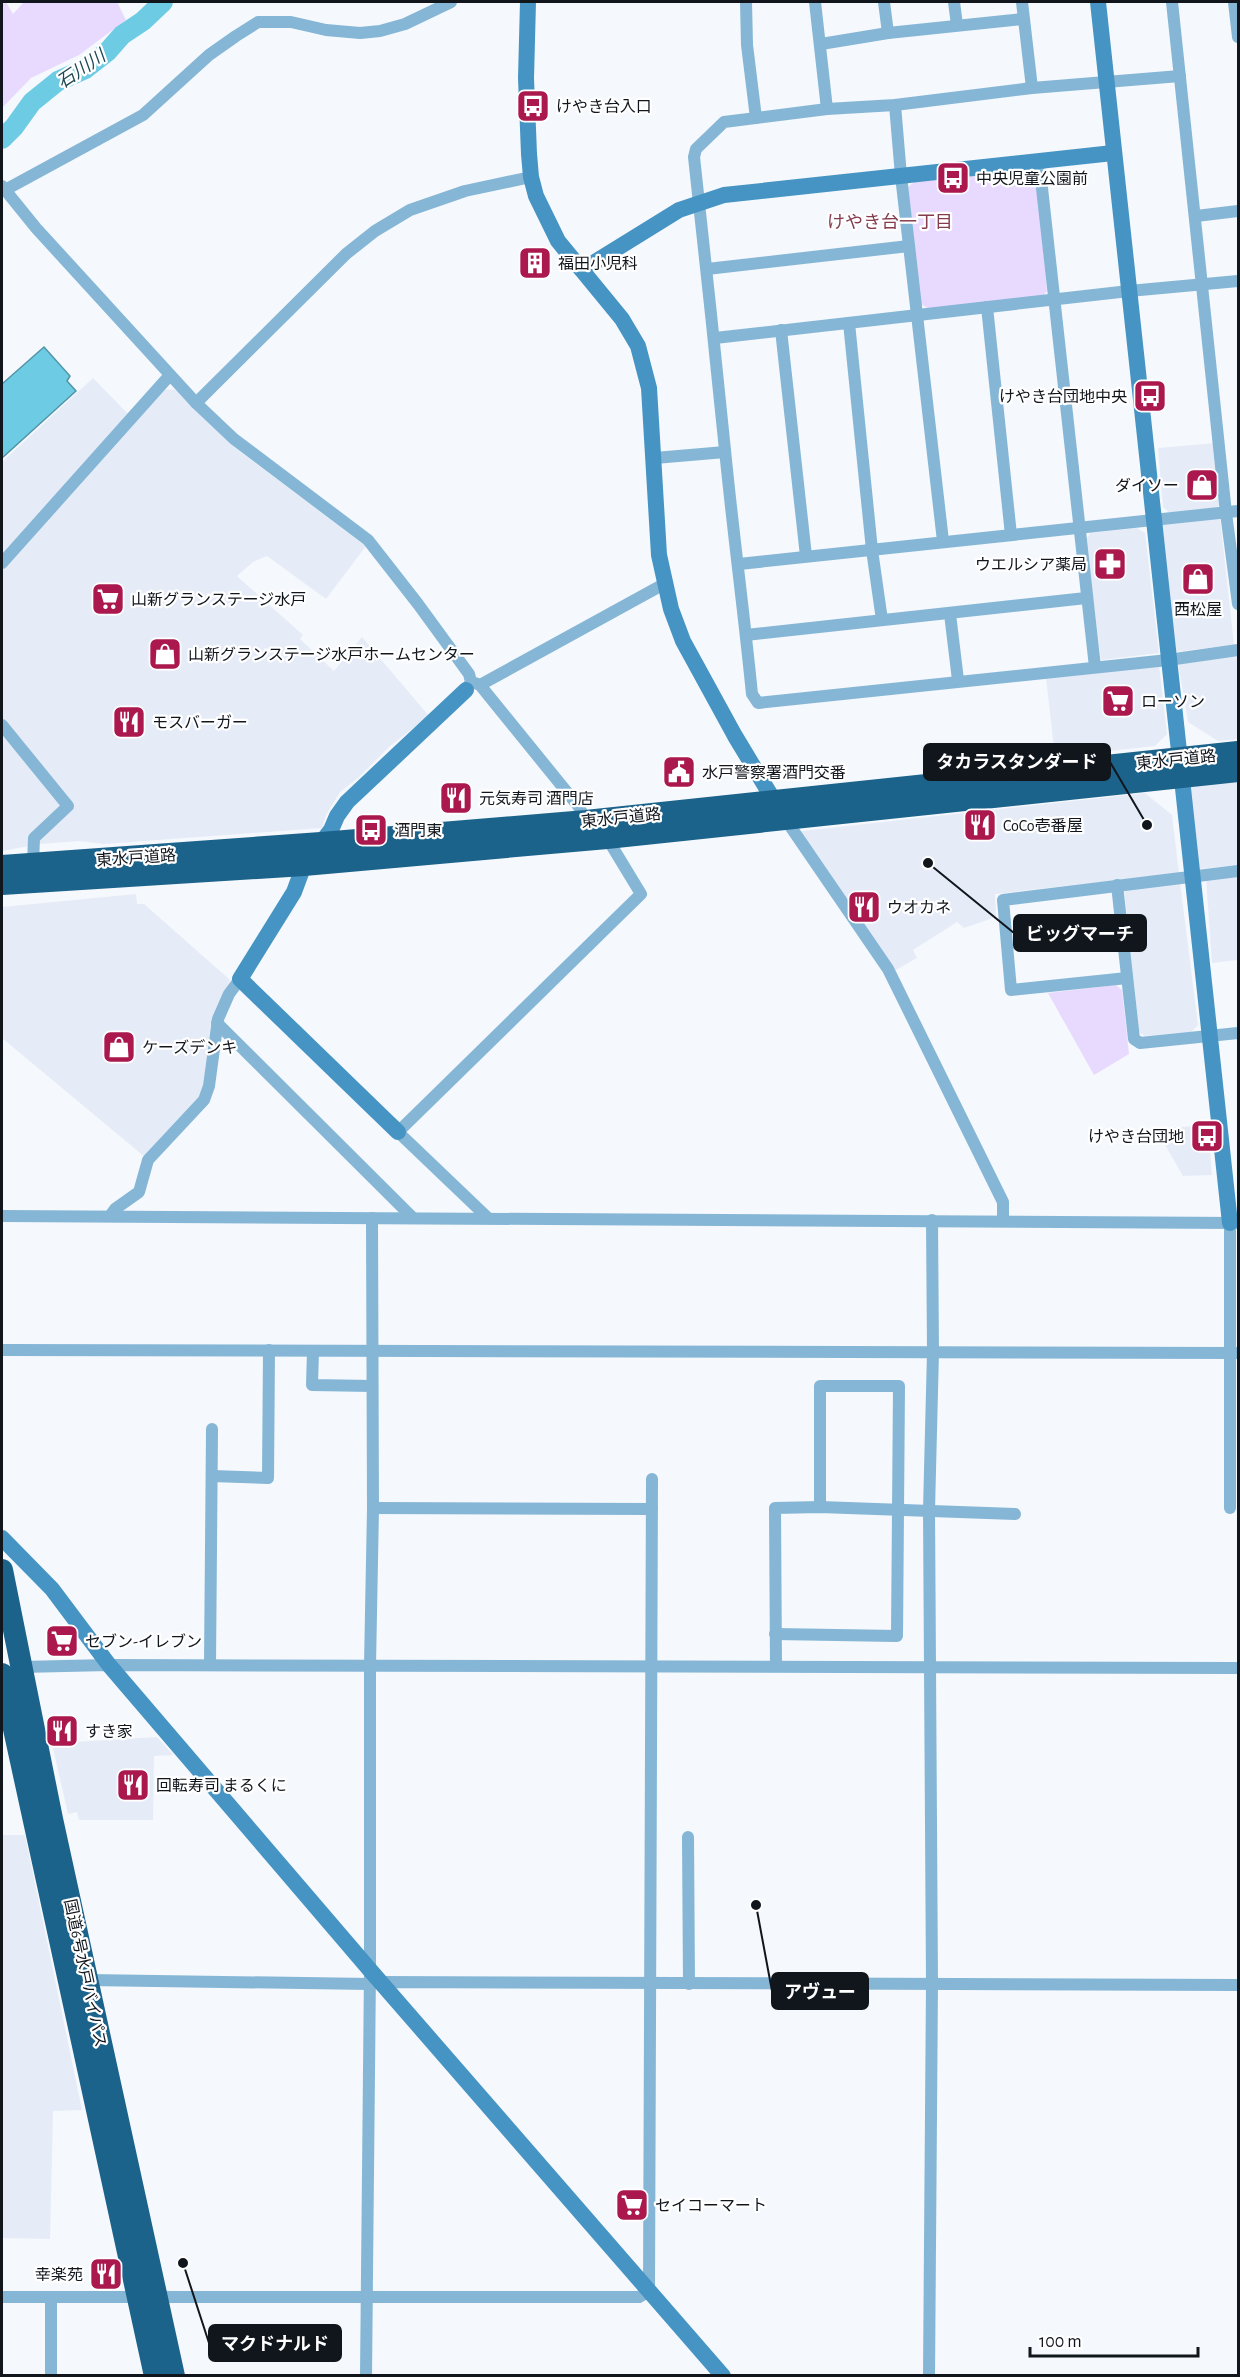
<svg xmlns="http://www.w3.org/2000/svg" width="1240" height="2377" viewBox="0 0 1240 2377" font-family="'Alegreya Sans','Noto Sans JP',sans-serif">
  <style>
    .built { fill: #e6ecf7 }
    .green { fill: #e8dafe }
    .water { fill: #6dcbe4; stroke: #5195a8; stroke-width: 1.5 }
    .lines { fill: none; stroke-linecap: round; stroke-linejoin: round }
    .river { stroke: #6dcbe4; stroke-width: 20 }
    .street { stroke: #85b6d6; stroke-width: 12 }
    .secondary { stroke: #4594c4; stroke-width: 16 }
    .highway { stroke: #1c638b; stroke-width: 22 }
    .labels { text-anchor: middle; stroke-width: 4.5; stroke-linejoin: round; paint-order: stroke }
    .poi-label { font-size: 16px; fill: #11161d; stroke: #fff; text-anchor: start }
    .street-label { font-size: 16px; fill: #11161d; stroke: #fff }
    .water-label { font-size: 18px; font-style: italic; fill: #1f4954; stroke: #fff }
    .neighbourhood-label { font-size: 18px; fill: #843c4e; stroke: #fff }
    .leader { fill: none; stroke: #11161d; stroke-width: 2 }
    .callout-dot { fill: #11161d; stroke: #fff; stroke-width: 2 }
    .callout { fill: #11161d; stroke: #11161d; stroke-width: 2 }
    .callout-label { font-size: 18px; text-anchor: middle; font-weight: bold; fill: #fff }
  </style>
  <rect width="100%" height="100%" fill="#f5f8fc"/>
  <g class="built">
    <path d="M 93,378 L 134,420 L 161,389 L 178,390 L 234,447 L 366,546 L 326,599 L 267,556 L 253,562 L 237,576 L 303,635 L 300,639 L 334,671 L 362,637 L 429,716 L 390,746 L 358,778 L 340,792 L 326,815 L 322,828 L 104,844 L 79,841 L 40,844 L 2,851 L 2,462 Z"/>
    <path d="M 1216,443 L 1221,504 L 1216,508 L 1171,514 L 1163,507 L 1158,448 Z"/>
    <path d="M 1220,518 L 1234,645 L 1174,652 L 1160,525 Z"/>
    <path d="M 1137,528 L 1145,533 L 1159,653 L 1101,660 L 1086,540 L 1090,533 Z"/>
    <path d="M 1238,656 L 1238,739 L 1218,741 L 1188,722 L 1178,663 Z"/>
    <path d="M 1159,665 L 1167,734 L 1155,746 L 1055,757 L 1046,678 Z"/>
    <path d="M 1238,781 L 1238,865 L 1199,869 L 1187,784 Z"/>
    <path d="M 1145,793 L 1172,815 L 1179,873 L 995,894 L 996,917 L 964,928 L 957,922 L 913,950 L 917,958 L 894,971 L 799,833 L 802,831 Z"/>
    <path d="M 1238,875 L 1238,960 L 1212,963 L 1206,878 Z"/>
    <path d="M 1180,882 L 1198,1025 L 1191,1032 L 1145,1036 L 1139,1032 L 1124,888 Z"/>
    <path d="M 136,894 L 137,904 L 144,904 L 230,980 L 210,1028 L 203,1091 L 195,1106 L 145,1157 L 2,1038 L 2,907 Z"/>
    <path d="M 1208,1125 L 1212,1175 L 1183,1176 L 1156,1129 Z"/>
    <path d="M 157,1737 L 173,1755 L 154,1756 L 153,1820 L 79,1820 L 77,1812 L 68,1814 L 53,1748 L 58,1747 L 57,1743 Z"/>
    <path d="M 2,1835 L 25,1835 L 82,2110 L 53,2111 L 50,2239 L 2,2238 Z"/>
  </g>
  <g class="green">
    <path d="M 2,2 L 6,2 L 13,14 L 24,2 L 117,2 L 126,20 L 79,55 L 31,78 L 2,108 Z"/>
    <path d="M 1030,170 L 1036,175 L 1047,291 L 1043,296 L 929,309 L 921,304 L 908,187 L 914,182 Z"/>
    <path d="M 1116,985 L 1122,990 L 1129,1054 L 1094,1075 L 1048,993 Z"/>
  </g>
  <path class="water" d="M 44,347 L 70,376 L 67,381 L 76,391 L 2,458 L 2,384 Z"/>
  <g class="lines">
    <path class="river" d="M 2,139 L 14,127 L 32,102 L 58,81 L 85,69 L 108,51 L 122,35 L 143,21 L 163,2"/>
    <g class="street">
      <path d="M 746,2 L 747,45 L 756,118"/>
      <path d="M 815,2 L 827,109"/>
      <path d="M 884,2 L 888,33"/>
      <path d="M 954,2 L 957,25"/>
      <path d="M 1022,2 L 1032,88"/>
      <path d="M 1172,2 L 1226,513 L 1238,604"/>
      <path d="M 1234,2 L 1238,37"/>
      <path d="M 821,44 L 888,33 L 1023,19"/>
      <path d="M 1180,76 L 1032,88 L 895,105 L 827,109 L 724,122 L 696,149 L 694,157 C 705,255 715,352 725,450 C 733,532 744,613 752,694 L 758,703 L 1168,660 L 1238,650"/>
      <path d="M 895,105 L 901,176 L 943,541"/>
      <path d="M 1039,161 L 1095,667"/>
      <path d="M 2,186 L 36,228 L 196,403 L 234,439 L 368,540 L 418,604 L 469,674 L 471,682 L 466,690"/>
      <path d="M 5,190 L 143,115 L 209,55 L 236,36 L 258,22 L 291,22 L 326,30 L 360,33 L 380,31 L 405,24 L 451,2"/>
      <path d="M 1196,216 L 1238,211"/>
      <path d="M 707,269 L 909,246"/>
      <path d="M 987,307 L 1011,535"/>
      <path d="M 849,323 L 872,550 L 882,620"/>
      <path d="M 781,330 L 806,556"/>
      <path d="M 715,338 L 1129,291 L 1238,281"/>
      <path d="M 196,403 L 346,254 L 375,231 L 410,210 L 465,191 L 531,177"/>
      <path d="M 655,458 L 725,452"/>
      <path d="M 2,563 L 170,375"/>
      <path d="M 739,564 L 1238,511"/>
      <path d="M 950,614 L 958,680"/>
      <path d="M 746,635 L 1086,598"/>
      <path d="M 475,683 L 480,685 L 579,807 L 586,821"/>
      <path d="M 480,685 L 664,584"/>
      <path d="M 2,725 L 68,806 L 34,838 L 33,864"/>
      <path d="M 786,820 L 888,969 L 1003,1202 L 1003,1220"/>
      <path d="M 1117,885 L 1134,1039 L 1140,1043 L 1238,1033"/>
      <path d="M 1127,978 L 1011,990 L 1003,900 L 1238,871"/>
      <path d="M 217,1023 L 413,1218"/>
      <path d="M 2,1216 L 1238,1223"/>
      <path d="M 110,1216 L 115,1209 L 139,1192 L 148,1160 L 204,1100 L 209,1086 L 218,1019 L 229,994 L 240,979"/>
      <path d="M 488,1218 L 398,1132 L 641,894 L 607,838"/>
      <path d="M 1230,1223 L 1230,1508"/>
      <path d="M 2,1350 L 1238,1353"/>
      <path d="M 313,1351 L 312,1385 L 372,1386"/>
      <path d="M 212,1476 L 268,1478 L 269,1350"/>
      <path d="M 373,1508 L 652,1509"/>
      <path d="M 775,1634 L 897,1636 L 899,1386 L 820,1386 L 820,1507"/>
      <path d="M 210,1665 L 212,1429"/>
      <path d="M 776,1666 L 775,1508 L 820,1507 L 1015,1514"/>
      <path d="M 21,1667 L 109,1665 L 1238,1668"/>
      <path d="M 688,1837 L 689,1984"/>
      <path d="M 88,1980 L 370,1984 L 381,1982 L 1238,1985"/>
      <path d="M 2,2297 L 639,2297 L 649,2291 L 652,1479"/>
      <path d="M 51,2297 L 51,2376"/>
      <path d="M 366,2376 L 370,1970 L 370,1666 L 373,1508 L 372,1218"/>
      <path d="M 929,2376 L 932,1983 L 929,1510 L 933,1352 L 932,1220"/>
    </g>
    <g class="secondary">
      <path d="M 528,2 L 526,78 L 529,154 L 531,177 L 536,196 L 558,241 L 622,319 L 638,346 L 649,388 L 659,555 L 671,609 L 683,641 L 735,736 L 779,809"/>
      <path d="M 1098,2 L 1230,1223"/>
      <path d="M 582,270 L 679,210 L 724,195 L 1113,153"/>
      <path d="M 398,1132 L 240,979 L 294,892 L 304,865 L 331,830 L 337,816 L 347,802 L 466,690"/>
      <path d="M 2,1538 L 52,1589 L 109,1665 L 370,1970 L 723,2376"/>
    </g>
    <g class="highway">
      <path d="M 2,866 L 321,843 L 586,821 L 1238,752"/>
      <path d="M 2,884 L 304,865 L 607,838 L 1238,771"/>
      <path d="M 2,1570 L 52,1819 L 174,2376"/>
      <path d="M 2,1674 L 155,2376"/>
    </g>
  </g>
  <defs>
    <g id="bus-square" transform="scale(1.725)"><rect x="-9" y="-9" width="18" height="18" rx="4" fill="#aa184d" stroke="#fff"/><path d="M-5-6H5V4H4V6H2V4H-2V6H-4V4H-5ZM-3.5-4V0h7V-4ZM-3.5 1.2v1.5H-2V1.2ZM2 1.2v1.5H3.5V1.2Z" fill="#fff"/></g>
    <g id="building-square" transform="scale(1.725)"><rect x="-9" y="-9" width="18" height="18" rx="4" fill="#aa184d" stroke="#fff"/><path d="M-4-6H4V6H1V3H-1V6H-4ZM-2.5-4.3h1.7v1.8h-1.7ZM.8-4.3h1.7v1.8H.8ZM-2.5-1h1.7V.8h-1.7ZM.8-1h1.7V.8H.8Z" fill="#fff"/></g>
    <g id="shop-square" transform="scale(1.725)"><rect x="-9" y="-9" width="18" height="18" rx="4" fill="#aa184d" stroke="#fff"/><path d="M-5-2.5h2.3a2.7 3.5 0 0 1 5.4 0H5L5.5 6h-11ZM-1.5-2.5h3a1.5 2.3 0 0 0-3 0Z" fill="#fff"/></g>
    <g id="pharmacy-square" transform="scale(1.725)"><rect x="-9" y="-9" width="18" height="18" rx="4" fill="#aa184d" stroke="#fff"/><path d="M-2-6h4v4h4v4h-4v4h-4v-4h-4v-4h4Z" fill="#fff"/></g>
    <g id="supermarket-square" transform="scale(1.725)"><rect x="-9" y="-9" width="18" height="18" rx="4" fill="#aa184d" stroke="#fff"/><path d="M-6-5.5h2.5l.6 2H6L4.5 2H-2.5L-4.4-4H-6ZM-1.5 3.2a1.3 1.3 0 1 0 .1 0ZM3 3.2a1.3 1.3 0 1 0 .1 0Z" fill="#fff"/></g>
    <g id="restaurant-square" transform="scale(1.725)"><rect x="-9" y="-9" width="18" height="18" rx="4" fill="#aa184d" stroke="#fff"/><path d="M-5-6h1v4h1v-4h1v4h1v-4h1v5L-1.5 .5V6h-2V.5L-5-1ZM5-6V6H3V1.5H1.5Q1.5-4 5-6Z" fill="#fff"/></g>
    <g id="civic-square" transform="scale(1.725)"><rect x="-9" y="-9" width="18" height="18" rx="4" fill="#aa184d" stroke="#fff"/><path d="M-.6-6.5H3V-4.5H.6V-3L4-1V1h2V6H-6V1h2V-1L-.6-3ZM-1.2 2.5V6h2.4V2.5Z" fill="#fff"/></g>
  </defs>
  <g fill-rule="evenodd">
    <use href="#bus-square" x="533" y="106"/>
    <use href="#bus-square" x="953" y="178"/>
    <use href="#building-square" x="535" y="263"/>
    <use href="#bus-square" x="1150" y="396"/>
    <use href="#shop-square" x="1202" y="485"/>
    <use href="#pharmacy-square" x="1110" y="564"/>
    <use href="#shop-square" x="1198" y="579"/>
    <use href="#supermarket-square" x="108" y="599"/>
    <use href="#shop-square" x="165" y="654"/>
    <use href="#supermarket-square" x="1118" y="701"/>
    <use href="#restaurant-square" x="129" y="722"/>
    <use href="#civic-square" x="679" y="772"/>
    <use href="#restaurant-square" x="456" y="798"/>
    <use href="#restaurant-square" x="980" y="825"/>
    <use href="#bus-square" x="371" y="830"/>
    <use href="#restaurant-square" x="864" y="907"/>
    <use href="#shop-square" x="119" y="1047"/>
    <use href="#bus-square" x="1207" y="1136"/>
    <use href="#supermarket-square" x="62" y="1641"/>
    <use href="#restaurant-square" x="62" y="1731"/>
    <use href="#restaurant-square" x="133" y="1785"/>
    <use href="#supermarket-square" x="632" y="2205"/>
    <use href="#restaurant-square" x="106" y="2274"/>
  </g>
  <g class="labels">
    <g class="poi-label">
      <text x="556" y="112">けやき台入口</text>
      <text x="976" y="184">中央児童公園前</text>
      <text x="558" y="269">福田小児科</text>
      <text x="1127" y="402" text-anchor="end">けやき台団地中央</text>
      <text x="1179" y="491" text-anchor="end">ダイソー</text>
      <text x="1087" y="570" text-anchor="end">ウエルシア薬局</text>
      <text x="131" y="605">山新グランステージ水戸</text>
      <text x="1198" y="615" text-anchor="middle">西松屋</text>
      <text x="188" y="660">山新グランステージ水戸ホームセンター</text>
      <text x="1141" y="707">ローソン</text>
      <text x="152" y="728">モスバーガー</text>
      <text x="702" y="778">水戸警察署酒門交番</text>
      <text x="479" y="804">元気寿司 酒門店</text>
      <text x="1003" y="831">CoCo壱番屋</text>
      <text x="394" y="836">酒門東</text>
      <text x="887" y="913">ウオカネ</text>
      <text x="142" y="1053">ケーズデンキ</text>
      <text x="1184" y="1142" text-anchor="end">けやき台団地</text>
      <text x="85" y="1647">セブン-イレブン</text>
      <text x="85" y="1737">すき家</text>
      <text x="156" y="1791">回転寿司 まるくに</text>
      <text x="655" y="2211">セイコーマート</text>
      <text x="83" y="2280" text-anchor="end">幸楽苑</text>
    </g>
    <g class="street-label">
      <text transform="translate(1176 759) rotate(-6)" y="6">東水戸道路</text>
      <text transform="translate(621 817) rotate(-6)" y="6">東水戸道路</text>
      <text transform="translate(136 857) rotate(-4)" y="6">東水戸道路</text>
      <text transform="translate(86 1973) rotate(78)" y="6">国道6号水戸バイパス</text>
    </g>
    <g class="water-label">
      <text transform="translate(81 69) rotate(-34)" y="6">石川川</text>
    </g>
    <g class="neighbourhood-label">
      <text x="890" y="228">けやき台一丁目</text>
    </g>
  </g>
  <path class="leader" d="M1147 825L1110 762M928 863L1014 933M756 1905L772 1991M183 2263L209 2343"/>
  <g class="callout-dot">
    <circle cx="1147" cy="825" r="6"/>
    <circle cx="928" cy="863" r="6"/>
    <circle cx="756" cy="1905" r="6"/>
    <circle cx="183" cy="2263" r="6"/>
  </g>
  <g class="callout">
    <rect x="924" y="744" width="186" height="36" rx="6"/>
    <rect x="1014" y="915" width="132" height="36" rx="6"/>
    <rect x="772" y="1973" width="96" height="36" rx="6"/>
    <rect x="209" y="2325" width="132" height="36" rx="6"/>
  </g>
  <g class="callout-label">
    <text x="1017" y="768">タカラスタンダード</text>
    <text x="1080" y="940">ビッグマーチ</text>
    <text x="820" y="1998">アヴュー</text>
    <text x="275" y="2350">マクドナルド</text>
  </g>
  <rect width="1240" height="2377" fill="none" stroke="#11161d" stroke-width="6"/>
  <path d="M1030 2347v9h168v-9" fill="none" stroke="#11161d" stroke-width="3"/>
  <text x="1039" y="2347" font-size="18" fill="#11161d" stroke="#ffffff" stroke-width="4.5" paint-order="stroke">100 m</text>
</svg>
